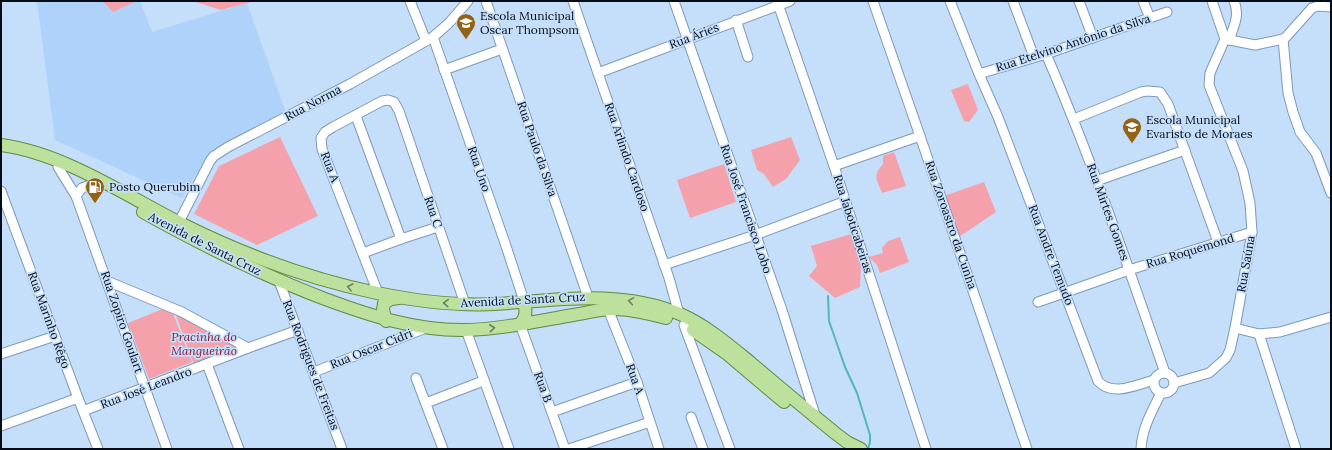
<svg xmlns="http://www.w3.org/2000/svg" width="1332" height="450" viewBox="0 0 1332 450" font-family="Lora,serif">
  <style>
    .built { fill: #afd2fa }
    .green { fill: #f5a1ab }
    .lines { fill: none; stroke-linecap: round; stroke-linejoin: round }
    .stream { stroke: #52b8b4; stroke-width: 2 }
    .minor-casing { stroke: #7d99b9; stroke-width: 11 }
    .major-casing { stroke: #608943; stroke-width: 14 }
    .minor { stroke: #fff; stroke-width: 9 }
    .major { stroke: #bee09d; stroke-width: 12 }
    .oneway { stroke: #6a8161 }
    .labels { text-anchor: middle; stroke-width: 3.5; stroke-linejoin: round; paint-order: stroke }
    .poi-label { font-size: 12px; fill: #040c17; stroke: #c5def9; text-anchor: start }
    .street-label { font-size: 12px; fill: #040c17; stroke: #c5def9 }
    .park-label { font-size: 12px; font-style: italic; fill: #8b1737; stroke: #c5def9 }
  </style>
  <rect width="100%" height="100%" fill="#c5def9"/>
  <path class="built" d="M 37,1 L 102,1 L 113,12 L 137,1 L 140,1 L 152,32 L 247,3 L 286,113 L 212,150 L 182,198 L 55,140 Z"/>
  <g class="green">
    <path d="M 102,1 L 137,1 L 113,12 Z"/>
    <path d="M 193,1 L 255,1 L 221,10 Z"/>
    <path d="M 968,84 L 978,110 L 969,122 L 964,121 L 951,90 Z"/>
    <path d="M 280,137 L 318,216 L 257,245 L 194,214 L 219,166 Z"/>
    <path d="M 791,137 L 800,160 L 786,179 L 773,187 L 764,174 L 757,170 L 751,150 Z"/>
    <path d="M 894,152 L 906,186 L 882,193 C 877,179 872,177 883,164 L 883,156 Z"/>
    <path d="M 724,164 L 736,202 L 690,218 L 677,180 Z"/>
    <path d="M 984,182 L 996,212 L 959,237 L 944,196 Z"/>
    <path d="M 851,234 L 861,266 L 860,287 L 835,298 L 809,276 L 817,266 L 811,246 Z"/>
    <path d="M 900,237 L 909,262 L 880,273 L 877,265 L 869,257 L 883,253 L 882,248 L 888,241 Z"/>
    <path d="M 170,306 L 192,362 L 149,379 L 128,323 Z"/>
    <path d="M 174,310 L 237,347 L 194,365 Z"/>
  </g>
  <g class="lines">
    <path class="stream" d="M 828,296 L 829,321 L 845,367 L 857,393 L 870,435 L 870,442 L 868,449"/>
    <g class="minor-casing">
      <g id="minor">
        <path d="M 410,1 L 426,41"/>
        <path d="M 486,1 L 588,297"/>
        <path d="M 573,1 L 669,278 L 679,314"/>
        <path d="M 674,1 L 782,310 L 816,418"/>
        <path d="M 777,1 L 834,166 L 926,449"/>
        <path d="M 873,1 L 920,136 L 1027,449"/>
        <path d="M 950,1 L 979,74 L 998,117 L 1098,381 C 1112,397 1136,385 1154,380"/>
        <path d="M 1013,1 L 1034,57"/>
        <path d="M 1079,1 L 1093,38"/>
        <path d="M 1143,1 L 1150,18"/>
        <path d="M 736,20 L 748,57"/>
        <path d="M 433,37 L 505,243 L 524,301"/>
        <path d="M 1225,39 L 1255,45 L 1283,39 L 1286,37 L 1312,8 L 1318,6 L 1331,7"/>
        <path d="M 1283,39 L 1288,93 L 1293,112 L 1300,132 L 1316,153 L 1331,193"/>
        <path d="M 1229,40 C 1234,26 1240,15 1234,1"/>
        <path d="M 1046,54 C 1091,158 1128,266 1165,373"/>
        <path d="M 444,70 L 502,49"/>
        <path d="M 598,73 L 790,1"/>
        <path d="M 979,74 L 1046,54 L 1167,12"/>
        <path d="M 356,116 L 401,239"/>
        <path d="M 1074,119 L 1141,92 L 1147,91 L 1160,92 L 1168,104 L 1218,242"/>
        <path d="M 834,166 L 920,136"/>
        <path d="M 58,167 L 76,196 L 167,449"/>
        <path d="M 1096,181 L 1185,150"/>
        <path d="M 1,191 L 78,398 L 98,449"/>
        <path d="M 76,196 L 82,188 L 93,184"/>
        <path d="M 179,222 L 210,161 L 214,156 L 228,147 L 350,84 L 433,37 L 449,23 L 468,1"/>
        <path d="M 363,253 L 401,239 L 438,227"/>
        <path d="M 664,265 L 755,235 L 846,201"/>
        <path d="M 107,281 L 182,312 L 248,348"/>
        <path d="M 279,281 L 342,449"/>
        <path d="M 378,293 L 322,149 L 321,138 L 325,132 L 333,127 L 382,101 L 388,100 L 394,102 L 399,111 L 465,304"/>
        <path d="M 1038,302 L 1129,270 L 1252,232"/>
        <path d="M 608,309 L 637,382 L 659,449"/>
        <path d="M 520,324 L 565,449"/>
        <path d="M 684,325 L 730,449"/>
        <path d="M 1235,328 L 1259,334 L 1280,332 L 1331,317"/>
        <path d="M 466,330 L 509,449"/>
        <path d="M 1259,334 L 1296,449"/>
        <path d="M 1,354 L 55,336"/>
        <path d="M 207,364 L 239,449"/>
        <path d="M 314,372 L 426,328"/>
        <circle cx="1164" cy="383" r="10"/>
        <path d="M 416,378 L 443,449"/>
        <path d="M 1174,383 L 1209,373 L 1226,358 L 1230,350 L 1235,328 L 1252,232 L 1250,203 L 1243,171 L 1209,85 L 1210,73 L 1225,39 L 1212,1"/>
        <path d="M 426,403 L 483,381"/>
        <path d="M 83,411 L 248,348 L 298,330"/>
        <path d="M 552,412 L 637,382"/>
        <path d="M 691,417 L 703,449"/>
        <path d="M 1,426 L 78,398"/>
        <path d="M 569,449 L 650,422"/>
        <path d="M 1141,449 C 1142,428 1152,411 1161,393"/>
      </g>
    </g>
    <g class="major-casing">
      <g id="major">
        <path d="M 1,145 C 63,153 125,195 180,223 C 242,254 308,279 377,293 C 416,301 456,306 495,304 C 558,300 620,289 680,314 C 707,326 729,345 751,363 C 779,387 807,410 835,433 L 847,442 L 861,449"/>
        <path d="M 143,212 C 202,245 262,275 325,299 C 371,316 417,331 466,330 C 502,329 538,321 573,315 C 585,313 597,310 609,309 C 628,308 648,313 666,318"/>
        <path d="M 386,321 L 383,310 L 384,303 L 391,299 L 399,298"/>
        <path d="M 520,324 C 527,317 526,310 524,301"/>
        <path d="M 693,330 L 726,353 L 784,402"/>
      </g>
    </g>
    <use href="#minor" class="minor"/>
    <use href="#major" class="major"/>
  </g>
  <defs><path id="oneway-chevron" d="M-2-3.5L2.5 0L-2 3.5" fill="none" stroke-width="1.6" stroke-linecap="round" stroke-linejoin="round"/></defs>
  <g class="oneway">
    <use href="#oneway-chevron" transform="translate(350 287) rotate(-166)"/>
    <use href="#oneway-chevron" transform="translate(631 301) rotate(-171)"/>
    <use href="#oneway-chevron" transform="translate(446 303) rotate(-176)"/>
    <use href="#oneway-chevron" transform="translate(492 328) rotate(-6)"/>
  </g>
  <defs>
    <g id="school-pin" transform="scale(1)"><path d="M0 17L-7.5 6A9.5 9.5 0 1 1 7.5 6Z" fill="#946214" stroke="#c5def9"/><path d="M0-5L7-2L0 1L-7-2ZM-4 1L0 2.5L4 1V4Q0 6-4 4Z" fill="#fff"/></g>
    <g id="fuel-pin" transform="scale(1)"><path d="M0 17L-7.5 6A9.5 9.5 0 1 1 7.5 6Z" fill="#946214" stroke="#c5def9"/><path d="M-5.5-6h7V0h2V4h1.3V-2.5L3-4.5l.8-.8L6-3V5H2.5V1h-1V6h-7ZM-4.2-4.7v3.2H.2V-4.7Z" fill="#fff"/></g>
  </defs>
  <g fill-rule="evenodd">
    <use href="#school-pin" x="466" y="23"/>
    <use href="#school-pin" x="1132" y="127"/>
    <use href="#fuel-pin" x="95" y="187"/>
  </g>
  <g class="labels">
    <g class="poi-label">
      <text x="480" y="20">Escola Municipal<tspan x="480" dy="14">Oscar Thompsom</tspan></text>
      <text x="1146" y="124">Escola Municipal<tspan x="1146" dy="14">Evaristo de Moraes</tspan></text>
      <text x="109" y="191">Posto Querubim</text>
    </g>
    <g class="street-label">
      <text transform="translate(694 36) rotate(-21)" y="4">Rua Áries</text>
      <text transform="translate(1073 43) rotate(-18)" y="4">Rua Etelvino Antônio da Silva</text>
      <text transform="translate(313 103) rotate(-28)" y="4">Rua Norma</text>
      <text transform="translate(537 149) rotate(71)" y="4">Rua Paulo da Silva</text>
      <text transform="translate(627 157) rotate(71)" y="4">Rua Arlindo Cardoso</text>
      <text transform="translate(330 167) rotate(69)" y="4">Rua A</text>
      <text transform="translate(479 169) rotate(71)" y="4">Rua Uno</text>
      <text transform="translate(746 209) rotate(71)" y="4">Rua José Francisco Lobo</text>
      <text transform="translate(433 212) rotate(71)" y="4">Rua C</text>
      <text transform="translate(1108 212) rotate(70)" y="4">Rua Mirtes Gomes</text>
      <text transform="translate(853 224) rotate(72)" y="4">Rua Jaboticabeiras</text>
      <text transform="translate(951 225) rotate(71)" y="4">Rua Zoroastro da Cunha</text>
      <text transform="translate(205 244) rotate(27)" y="4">Avenida de Santa Cruz</text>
      <text transform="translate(1190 251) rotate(-17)" y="4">Rua Roquemond</text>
      <text transform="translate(1051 255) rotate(69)" y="4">Rua Andre Temudo</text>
      <text transform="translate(1246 264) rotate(-80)" y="4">Rua Saúna</text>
      <text transform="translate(523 300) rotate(-3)" y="4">Avenida de Santa Cruz</text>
      <text transform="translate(49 320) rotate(70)" y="4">Rua Marinho Rêgo</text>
      <text transform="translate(122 322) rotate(71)" y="4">Rua Zopiro Goulart</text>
      <text transform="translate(371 349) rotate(-22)" y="4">Rua Oscar Cidri</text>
      <text transform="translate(311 365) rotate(69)" y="4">Rua Rodrigues de Freitas</text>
      <text transform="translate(635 379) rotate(70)" y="4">Rua A</text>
      <text transform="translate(543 387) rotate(70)" y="4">Rua B</text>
      <text transform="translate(146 388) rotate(-21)" y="4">Rua José Leandro</text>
    </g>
    <g class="park-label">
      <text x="204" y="341">Pracinha do<tspan x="204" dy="14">Mangueirão</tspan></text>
    </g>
  </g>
  <rect width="1332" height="450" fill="none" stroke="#040c17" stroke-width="4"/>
</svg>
